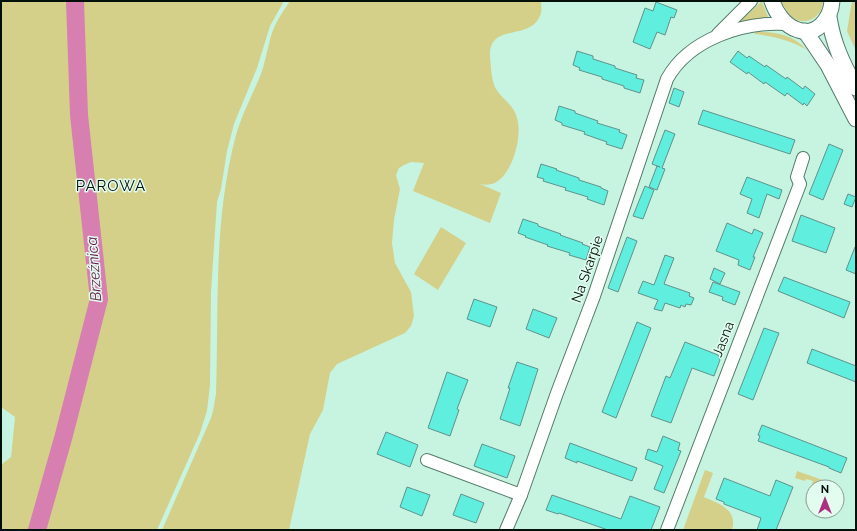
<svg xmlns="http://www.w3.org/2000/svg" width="857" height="531" viewBox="0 0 857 531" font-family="Raleway,sans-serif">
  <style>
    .green { fill: #d4d089 }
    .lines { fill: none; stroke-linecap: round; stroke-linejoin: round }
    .river { stroke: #d77fb1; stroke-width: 18 }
    .building { fill: #60eedf; stroke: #60928b }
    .minor-casing { stroke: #517b69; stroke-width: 14 }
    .major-casing { stroke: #517b69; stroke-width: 17 }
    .minor { stroke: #fff; stroke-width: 12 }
    .major { stroke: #fff; stroke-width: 15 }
    .labels { text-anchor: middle; stroke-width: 3; stroke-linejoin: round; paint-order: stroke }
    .street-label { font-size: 14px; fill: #02100a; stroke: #e2fdf0 }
    .neighbourhood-label { font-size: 15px; letter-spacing: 1px; fill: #02100a; stroke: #e2fdf0 }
    .water-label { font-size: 15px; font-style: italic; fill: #641548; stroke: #e2fdf0 }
  </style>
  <rect width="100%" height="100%" fill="#c7f4e0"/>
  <g class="green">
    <path d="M 1,1 L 284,1 L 270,26 L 257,68 L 234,124 L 227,151 L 221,189 L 217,202 L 211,292 L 210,385 L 207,411 L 200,433 L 157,530 L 1,530 L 1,465 L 11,457 L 15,417 L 1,407 Z"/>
    <path d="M 290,1 L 541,1 C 541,5 542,9 541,13 C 532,43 489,21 490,56 C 491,66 491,80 496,89 C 502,99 514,105 517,118 C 523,136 512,178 492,184 C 487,185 484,185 480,184 L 501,193 L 490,223 L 413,191 L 424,163 L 411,162 L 404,165 L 399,168 L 396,175 L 400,189 L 394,220 L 392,243 L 395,263 L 411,292 L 414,316 L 411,326 L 405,333 L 337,364 L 330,373 L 323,410 L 310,434 L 289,530 L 162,530 L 211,418 L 213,411 L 216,394 C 219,306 213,221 236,135 C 242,114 253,94 261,74 C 266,60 268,44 273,30 C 277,20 284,10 290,1 Z"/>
    <path d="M 781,1 L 823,1 C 823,14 810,25 797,20 C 789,17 785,8 781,1 Z"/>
    <path d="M 852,1 L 856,1 L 856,51 L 847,31 Z"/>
    <path d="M 761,2 L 762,2 L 769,19 L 738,23 Z"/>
    <path d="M 757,32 C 777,32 793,35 807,50 C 793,41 772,36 755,34 L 754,33 Z"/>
    <path d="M 441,227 L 466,243 L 438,290 L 414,274 Z"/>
    <path d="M 705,470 L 713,473 L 704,497 C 719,504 738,509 732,530 L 683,530 Z"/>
    <path d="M 797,471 L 834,484 L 833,487 L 813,487 L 813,506 L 805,503 L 813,481 L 806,479 L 805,481 L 795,478 Z"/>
  </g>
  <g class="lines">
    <path class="river" d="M 37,530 L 64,435 L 99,299 L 79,115 L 75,1"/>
  </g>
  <g class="building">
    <path d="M 656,2 L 677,10 L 674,18 L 671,17 L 665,35 L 657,32 L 650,49 L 633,42 L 645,8 L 653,11 Z"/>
    <path d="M 577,51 L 593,56 L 593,59 L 615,66 L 615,68 L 637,75 L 636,78 L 644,80 L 640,93 L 624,88 L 624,86 L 602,79 L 602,77 L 579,70 L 580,68 L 573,65 Z"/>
    <path d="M 738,51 L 747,58 L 749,56 L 765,67 L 766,65 L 786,79 L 787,77 L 803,89 L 805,86 L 815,94 L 807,106 L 804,103 L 803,105 L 787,93 L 785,96 L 765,82 L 764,84 L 748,72 L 747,74 L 730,62 Z"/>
    <path d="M 674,88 L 684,92 L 679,107 L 669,103 Z"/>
    <path d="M 559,106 L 575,111 L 575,113 L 598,121 L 597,123 L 620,130 L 619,132 L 627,135 L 622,149 L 606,144 L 607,142 L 584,134 L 585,132 L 562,125 L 562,123 L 555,120 Z"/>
    <path d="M 703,110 L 795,140 L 790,154 L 698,124 Z"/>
    <path d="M 665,130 L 675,134 L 662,168 L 665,169 L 657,190 L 649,187 L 657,166 L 660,167 L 652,164 Z"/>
    <path d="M 829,144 L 843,150 L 823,200 L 809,194 Z"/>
    <path d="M 541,164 L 557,169 L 556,170 L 579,178 L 579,180 L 601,187 L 601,188 L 608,191 L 604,205 L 587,199 L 588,197 L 565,190 L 566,188 L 543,181 L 544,179 L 537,177 Z"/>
    <path d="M 747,177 L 782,190 L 779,199 L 767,194 L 759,218 L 747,213 L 752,199 L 740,194 Z"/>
    <path d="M 645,186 L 654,190 L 643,219 L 633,216 Z"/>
    <path d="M 848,194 L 856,197 L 852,207 L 844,204 Z"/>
    <path d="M 801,215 L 835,228 L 826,253 L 792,241 Z"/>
    <path d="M 523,219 L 538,224 L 538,226 L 561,234 L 560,235 L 583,243 L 582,244 L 590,247 L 586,260 L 569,255 L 570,253 L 547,246 L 548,245 L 525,237 L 526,236 L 518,233 Z"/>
    <path d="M 727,223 L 752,234 L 754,229 L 763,233 L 753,257 L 755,257 L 750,270 L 738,265 L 739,260 L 716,251 Z"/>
    <path d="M 627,237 L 637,241 L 618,292 L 608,288 Z"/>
    <path d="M 855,247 L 856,247 L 856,274 L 846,270 Z"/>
    <path d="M 665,255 L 674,258 L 664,284 L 690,293 L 689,296 L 694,298 L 691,305 L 686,304 L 685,307 L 681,305 L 680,308 L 665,303 L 662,311 L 654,309 L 658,300 L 638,293 L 643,281 L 654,285 Z"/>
    <path d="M 714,268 L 725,273 L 720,284 L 710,279 Z"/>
    <path d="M 784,277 L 850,302 L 844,318 L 778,291 Z"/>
    <path d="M 713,282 L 740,292 L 735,305 L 722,300 L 723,297 L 709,292 Z"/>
    <path d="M 474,299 L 497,307 L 490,327 L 467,319 Z"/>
    <path d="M 533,309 L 557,318 L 549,338 L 526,329 Z"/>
    <path d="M 637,322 L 651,328 L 616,418 L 602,412 Z"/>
    <path d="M 764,328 L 779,333 L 753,400 L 738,394 Z"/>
    <path d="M 685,342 L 718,355 L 720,360 L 714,376 L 692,368 L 671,423 L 651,416 L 666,376 L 670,378 Z"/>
    <path d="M 812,349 L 856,366 L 856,382 L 807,363 Z"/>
    <path d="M 517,362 L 538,369 L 520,426 L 500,419 L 510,388 L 508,388 Z"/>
    <path d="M 447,372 L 468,380 L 457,409 L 459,410 L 450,436 L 428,428 Z"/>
    <path d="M 762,425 L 847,458 L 841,473 L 829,468 L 829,467 L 758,441 L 760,436 L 758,435 Z"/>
    <path d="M 386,432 L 418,445 L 410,467 L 377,454 Z"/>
    <path d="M 663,436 L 680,443 L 678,450 L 681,451 L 664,493 L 654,489 L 663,466 L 645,459 L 648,449 L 657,452 Z"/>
    <path d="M 570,443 L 637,468 L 632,481 L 577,461 L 577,463 L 565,458 Z"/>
    <path d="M 482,444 L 515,456 L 507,478 L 474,466 Z"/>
    <path d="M 724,478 L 770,496 L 776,480 L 793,487 L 776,530 L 757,530 L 761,518 L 724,504 L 724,502 L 716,499 Z"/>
    <path d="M 407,487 L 430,495 L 422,516 L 400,507 Z"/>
    <path d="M 461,494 L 484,503 L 476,523 L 453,515 Z"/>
    <path d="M 552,495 L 621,519 L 630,496 L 660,507 L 651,530 L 608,530 L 559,513 L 558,514 L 546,510 Z"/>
  </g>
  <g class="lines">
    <g class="minor-casing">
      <g id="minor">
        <path d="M 718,34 L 751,1"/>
        <path d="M 427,460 L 521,495"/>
        <path d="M 506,530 L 521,495 L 557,393 L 594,296 L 667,79 C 689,39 744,21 787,24"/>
        <path d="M 667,530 L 800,184 L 797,177 L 803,158"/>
      </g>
    </g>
    <g class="major-casing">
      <g id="major">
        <path d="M 772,1 C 776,13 785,26 798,30 C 817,37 831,18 832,1"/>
        <path d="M 829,17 C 833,44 843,64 856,88"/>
        <path d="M 805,31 L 828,65 L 856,119"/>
      </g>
    </g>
    <use href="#minor" class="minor"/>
    <use href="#major" class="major"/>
  </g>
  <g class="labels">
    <g class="street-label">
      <text transform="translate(587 269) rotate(-71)" y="5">Na Skarpie</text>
      <text transform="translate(723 339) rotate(-69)" y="5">Jasna</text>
    </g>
    <g class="neighbourhood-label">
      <text x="111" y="191">PAROWA</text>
    </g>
    <g class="water-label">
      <text transform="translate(94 269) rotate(-94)" y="5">Brzeźnica</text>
    </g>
  </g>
  <rect width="857" height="531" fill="none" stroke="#02100a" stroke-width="4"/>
  <g transform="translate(825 499)"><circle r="19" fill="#e2fdf0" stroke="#889e94"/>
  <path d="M0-3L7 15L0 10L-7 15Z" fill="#ad3080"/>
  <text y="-6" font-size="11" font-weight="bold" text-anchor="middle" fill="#02100a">N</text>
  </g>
</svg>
